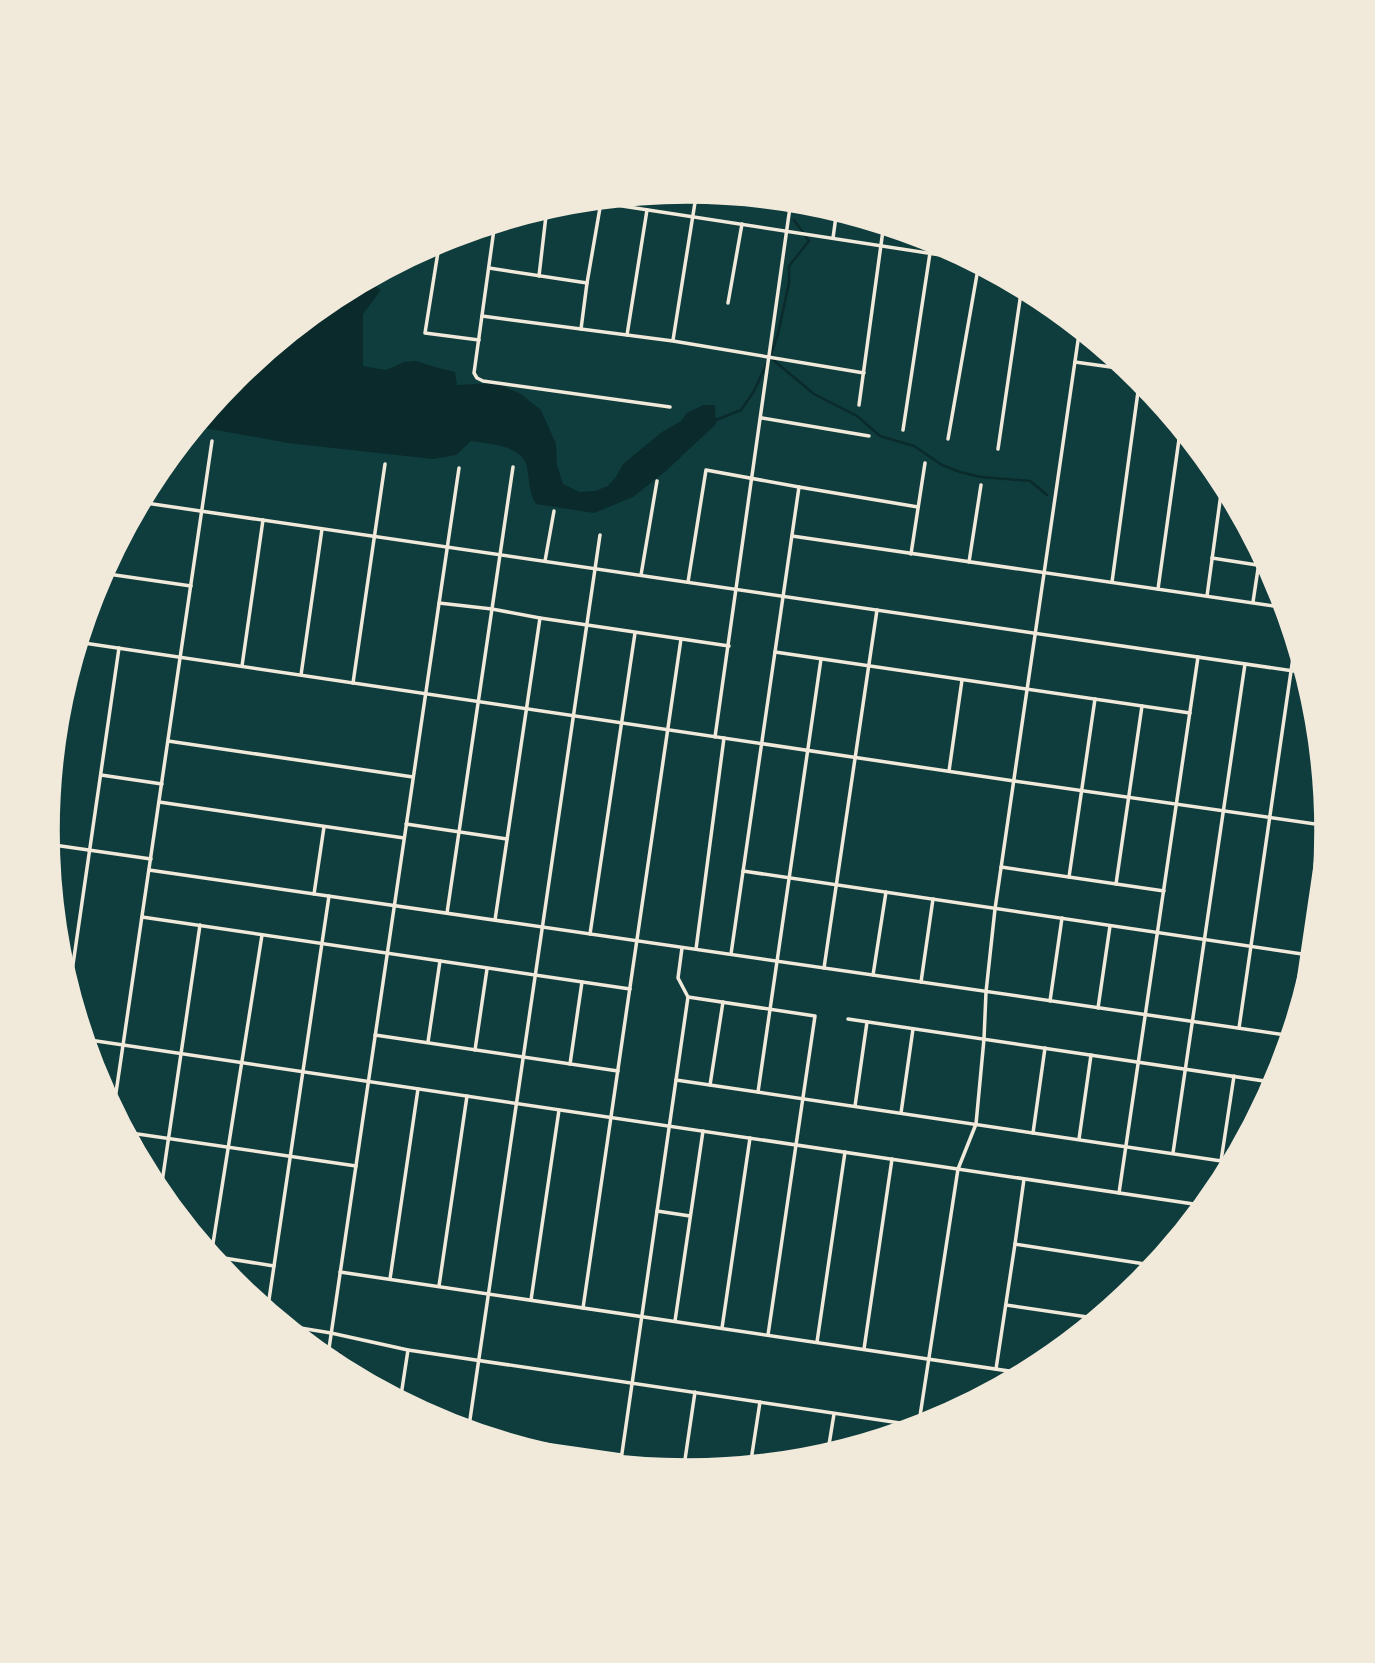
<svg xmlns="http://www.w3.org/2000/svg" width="1375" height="1663" viewBox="0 0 1375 1663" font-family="'Sofia Sans Condensed',sans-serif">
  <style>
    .water { fill: #0a2a2b }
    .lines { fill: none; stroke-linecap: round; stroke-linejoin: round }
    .stream { stroke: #0a2a2b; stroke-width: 2.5 }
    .minor { stroke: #f1e9da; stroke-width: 3.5 }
    .rim { fill: none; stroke: #f1e9da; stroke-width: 3.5 }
  </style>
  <rect width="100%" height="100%" fill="#0f3d3e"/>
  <path class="water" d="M 366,279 L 381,290 L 363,314 L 363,366 L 386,370 L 404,362 L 416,361 L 435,367 L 455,372 L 457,385 L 495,383 L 521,394 L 541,410 L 556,444 L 557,465 L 563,484 L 580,492 L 595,491 L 608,486 L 616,477 L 623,464 L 662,432 L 681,421 L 687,413 L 703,405 L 715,405 L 716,424 L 667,470 L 633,497 L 594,513 L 536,504 C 528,490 530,482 527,467 C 522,445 489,444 471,441 L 456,455 L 433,459 L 288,443 L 194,426 L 234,377 L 328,300 L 335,303 L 344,291 Z"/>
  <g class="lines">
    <g class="stream">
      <path d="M 784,199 L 784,207"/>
      <path d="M 771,354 L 778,334 L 789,283 L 789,266 L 809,241 L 794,220"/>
      <path d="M 772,359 L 814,394 L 857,416 L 880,436 L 914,446 L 942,465 L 960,472 L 981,477 L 1030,481 L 1047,495"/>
      <path d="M 716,420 L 741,410 L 754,391 L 767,363"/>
      <path d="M 334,1367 L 340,1353"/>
    </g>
    <g class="minor">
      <path d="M 583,200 L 973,260"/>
      <path d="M 495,222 L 474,373 L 477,378 L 483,381 L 670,407"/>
      <path d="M 833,238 L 837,209"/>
      <path d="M 421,249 L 438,252 L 425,333 L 479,340"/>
      <path d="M 489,268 L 587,283"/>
      <path d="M 539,276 L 547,207"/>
      <path d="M 728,303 L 742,224"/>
      <path d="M 482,316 L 673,341 L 864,373"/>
      <path d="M 581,329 L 587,283 L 601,202"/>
      <path d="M 627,335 L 647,210"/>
      <path d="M 673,340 L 697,190"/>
      <path d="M 1075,362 L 1132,370"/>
      <path d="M 859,405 L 884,223"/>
      <path d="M 762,418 L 869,436"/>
      <path d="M 903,430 L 930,253"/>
      <path d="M 948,439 L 979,263"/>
      <path d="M 998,449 L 1022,286"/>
      <path d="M 139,502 L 1307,673"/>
      <path d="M 792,536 L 1287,608"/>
      <path d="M 911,554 L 925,463"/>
      <path d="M 1212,558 L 1270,567"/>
      <path d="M 545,561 L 554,511"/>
      <path d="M 969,562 L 981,485"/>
      <path d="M 101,573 L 191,586"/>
      <path d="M 641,575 L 657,481"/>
      <path d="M 688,582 L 706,470 L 799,487 L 918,507"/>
      <path d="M 1112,582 L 1140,377"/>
      <path d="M 1158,589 L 1181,425"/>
      <path d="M 1207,596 L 1223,479"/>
      <path d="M 1253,602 L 1261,549"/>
      <path d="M 439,603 L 492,609 L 540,618 L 729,646"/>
      <path d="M 77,642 L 1014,781 L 1329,826"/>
      <path d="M 775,652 L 1190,713"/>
      <path d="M 242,666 L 263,520"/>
      <path d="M 301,675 L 322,529"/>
      <path d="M 353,683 L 385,464"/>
      <path d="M 715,737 C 741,558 767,379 791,200"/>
      <path d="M 168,741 L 413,777"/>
      <path d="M 949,771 L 962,680"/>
      <path d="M 101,775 L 162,784"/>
      <path d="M 159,802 L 404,838"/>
      <path d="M 406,824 L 507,839"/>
      <path d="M 47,844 L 151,859"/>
      <path d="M 1001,867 L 1164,891"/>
      <path d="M 149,870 L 1293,1036"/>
      <path d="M 743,871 L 1302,954"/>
      <path d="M 1069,877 L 1095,699"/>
      <path d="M 1116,884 L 1142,706"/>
      <path d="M 314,894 L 324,827"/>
      <path d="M 447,913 L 513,467"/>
      <path d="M 142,917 L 630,989"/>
      <path d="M 495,920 L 540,618"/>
      <path d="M 590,934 L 635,633"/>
      <path d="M 696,949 L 724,738"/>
      <path d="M 731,954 L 799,487"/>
      <path d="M 824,968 L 877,610"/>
      <path d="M 873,975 L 886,892"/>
      <path d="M 921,982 L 933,899"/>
      <path d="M 69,992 L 119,648"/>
      <path d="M 688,997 L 815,1016 L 768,1335"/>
      <path d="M 1050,1001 L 1062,918"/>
      <path d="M 1098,1008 L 1110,926"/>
      <path d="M 848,1019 L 1278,1083"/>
      <path d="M 1239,1028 L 1296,637"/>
      <path d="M 375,1035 L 618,1071"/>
      <path d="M 83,1039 L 1207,1206"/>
      <path d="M 428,1042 L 440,961"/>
      <path d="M 475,1050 L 487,969"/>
      <path d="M 1287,1057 L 1326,792"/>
      <path d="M 570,1064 L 582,982"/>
      <path d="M 676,1080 L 1235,1163"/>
      <path d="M 710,1085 L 723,1002"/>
      <path d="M 758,1092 L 821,659"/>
      <path d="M 855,1106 L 867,1022"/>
      <path d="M 113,1113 L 212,441"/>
      <path d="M 901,1113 L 913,1029"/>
      <path d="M 124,1132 L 356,1166"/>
      <path d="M 1033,1133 L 1045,1048"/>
      <path d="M 1079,1139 L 1091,1055"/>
      <path d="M 1173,1153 L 1245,664"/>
      <path d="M 1221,1161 L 1234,1076"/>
      <path d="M 1119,1193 L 1198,657"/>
      <path d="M 160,1196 L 200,925"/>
      <path d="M 657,1211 L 690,1216"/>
      <path d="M 1015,1244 L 1158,1266"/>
      <path d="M 211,1256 L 262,935"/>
      <path d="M 211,1256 L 274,1266"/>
      <path d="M 340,1272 L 1029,1374"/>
      <path d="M 390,1279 L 418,1089"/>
      <path d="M 439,1286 L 467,1096"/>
      <path d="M 531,1300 L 559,1110"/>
      <path d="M 1006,1305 L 1101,1319"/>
      <path d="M 583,1308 L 681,639"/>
      <path d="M 267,1313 L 329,896"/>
      <path d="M 675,1321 L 703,1131"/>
      <path d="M 282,1325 L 331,1333 L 408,1350 L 927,1427"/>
      <path d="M 722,1328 L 750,1138"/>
      <path d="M 817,1342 L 845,1152"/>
      <path d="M 864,1349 L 892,1159"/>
      <path d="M 327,1362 L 459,468"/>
      <path d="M 996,1369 L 1015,1244 L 1024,1179"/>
      <path d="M 400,1402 L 408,1350"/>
      <path d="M 918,1429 L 958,1169 L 976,1124 L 984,1039 L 986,992 L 995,909 L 1080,327"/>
      <path d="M 468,1433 L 600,535"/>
      <path d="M 469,1433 L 621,1455"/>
      <path d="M 827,1457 L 834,1414"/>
      <path d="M 620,1467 L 688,997 L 678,978 L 682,948"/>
      <path d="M 750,1467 L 760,1402"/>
      <path d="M 683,1473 L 695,1392"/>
    </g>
  </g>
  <path d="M0 0H1375V1663H0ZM58 831a629 629 0 1 1 1258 0a629 629 0 1 1-1258 0Z" fill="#f1e9da" fill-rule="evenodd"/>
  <path class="rim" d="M58 831a629 629 0 1 1 1258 0a629 629 0 1 1-1258 0Z"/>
</svg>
